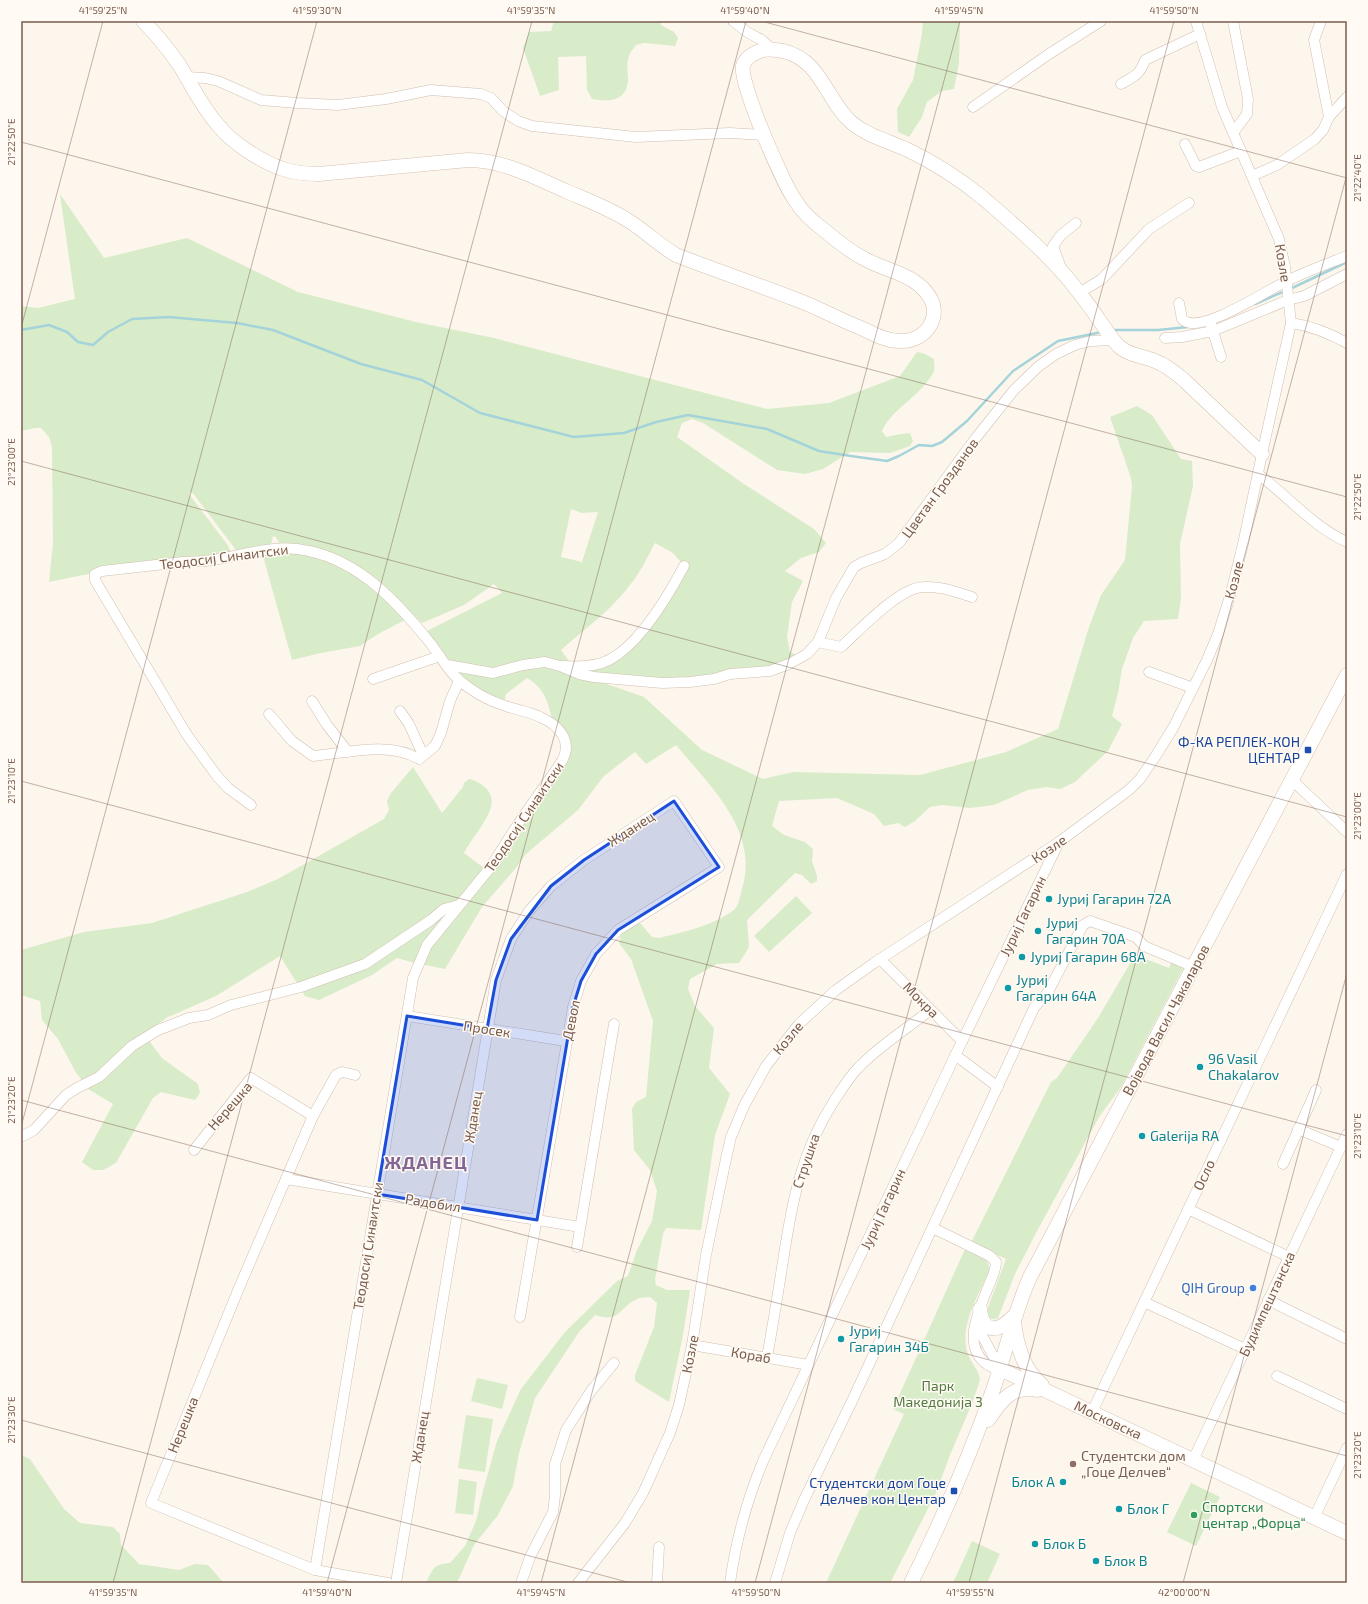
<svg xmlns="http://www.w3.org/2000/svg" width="1368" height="1604" viewBox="0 0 1368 1604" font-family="'Exo 2',sans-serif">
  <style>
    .green { fill: #d8ecc9; fill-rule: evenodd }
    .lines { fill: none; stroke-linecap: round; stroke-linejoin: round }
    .stream { stroke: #a5d3da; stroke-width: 2.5 }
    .street-casing { stroke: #d1beb0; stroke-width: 11 }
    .secondary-casing { stroke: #d6c0b0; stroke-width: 15 }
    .street { stroke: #fff; stroke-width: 10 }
    .secondary { stroke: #fff; stroke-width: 14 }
    .marked { fill: #1d4ed8; fill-opacity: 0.2; stroke: #1d4ed8; stroke-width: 3; stroke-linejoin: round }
    .ticks { fill: none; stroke: #7a5c4d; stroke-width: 1; stroke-opacity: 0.45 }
    .transit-dot { fill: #1a4fb4; stroke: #fffaf3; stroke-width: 1.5 }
    .culture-dot { fill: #0f9aa8; stroke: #fffaf3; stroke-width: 1.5 }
    .shop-dot { fill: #3f7fe0; stroke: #fffaf3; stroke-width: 1.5 }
    .education-dot { fill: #8d6e63; stroke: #fffaf3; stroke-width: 1.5 }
    .leisure-dot { fill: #2e9e5b; stroke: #fffaf3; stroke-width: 1.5 }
    .labels { text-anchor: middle; stroke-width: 3; stroke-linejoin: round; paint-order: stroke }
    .street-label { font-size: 14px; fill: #7a5c4d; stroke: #fffaf3 }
    .transit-label { font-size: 14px; fill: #164399; stroke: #fffaf3; text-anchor: end }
    .culture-label { font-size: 14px; fill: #0d838f; stroke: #fffaf3; text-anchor: start }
    .shop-label { font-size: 14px; fill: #366cbe; stroke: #fffaf3; text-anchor: end }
    .park-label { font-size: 14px; fill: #537a41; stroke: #fffaf3 }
    .education-label { font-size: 14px; fill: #785e54; stroke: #fffaf3; text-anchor: start }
    .leisure-label { font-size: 14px; fill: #27864d; stroke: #fffaf3; text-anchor: start }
    .district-label { font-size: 18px; font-weight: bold; letter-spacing: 1px; fill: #846695; stroke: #fffaf3 }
    .neatline { fill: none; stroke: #7a5c4d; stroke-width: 1.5 }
    .ticks-label { font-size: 10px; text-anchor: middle; fill: #7a5c4d }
  </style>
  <rect width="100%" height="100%" fill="#fdf6ec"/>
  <g class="green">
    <path d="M 554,21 L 660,21 L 661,25 L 674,32 L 678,38 L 675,46 L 644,43 L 636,45 C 634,48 630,52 629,56 C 626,64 628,73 628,81 C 626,102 608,102 592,99 L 587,90 L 586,56 L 558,57 L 559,90 L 540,96 L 523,48 L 529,32 L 551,31 Z"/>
    <path d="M 923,21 L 960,21 L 959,63 L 954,89 L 942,91 L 927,102 L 922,117 L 909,137 L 898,132 L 897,109 L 913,80 L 922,34 Z"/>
    <path d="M 60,194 L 104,258 L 187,238 L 298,292 L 416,322 L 494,338 L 767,409 L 829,403 L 900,376 L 917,352 L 925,354 L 934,359 C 934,362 935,368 934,371 C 922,396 893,407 882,431 L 886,437 L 901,434 L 910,433 L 913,441 L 910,446 L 890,453 L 850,452 L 823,469 L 805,474 L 777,470 L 703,423 L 692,419 L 682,423 L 677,437 L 744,484 L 814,529 L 826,543 L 819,552 L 801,558 L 785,571 L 803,581 L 792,602 L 787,637 L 790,652 L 801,657 L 789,664 L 714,679 L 601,682 L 644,697 L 702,750 L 763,779 L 793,772 L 920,775 L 1006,752 L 1058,729 L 1088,630 L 1101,595 L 1125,560 L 1132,486 L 1131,478 L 1110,417 L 1137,406 L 1152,415 L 1181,459 L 1192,461 L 1193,486 L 1180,544 L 1181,599 L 1178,619 L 1144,621 L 1133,638 L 1122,669 L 1118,693 L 1112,716 L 1122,724 L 1108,751 L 1075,782 L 1060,789 L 1046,787 L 1028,790 L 994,805 L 970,808 L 942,805 L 930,807 L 915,821 L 905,827 L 898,823 L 884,826 L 874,814 L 837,798 L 779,801 L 772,826 L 784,835 L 805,842 L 813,849 L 812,861 L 817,876 L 817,881 L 811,884 L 802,875 L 795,873 L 747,920 L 749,947 L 739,963 L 717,964 L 690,979 L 688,989 L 695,1006 L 714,1028 L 709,1068 L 730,1094 L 715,1135 L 701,1230 L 666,1228 L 663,1234 L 655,1280 L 656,1285 L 667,1290 L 690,1290 L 683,1335 L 669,1402 L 635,1381 L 635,1375 L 654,1327 L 657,1303 L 650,1297 C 646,1298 640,1297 637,1299 C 618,1308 621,1323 595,1315 L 579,1332 L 535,1398 L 519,1453 L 513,1486 L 498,1515 L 474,1545 L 457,1583 L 426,1583 C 433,1569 433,1564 450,1563 L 465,1546 L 476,1521 L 483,1491 L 497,1441 L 521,1389 L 565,1332 L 617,1281 L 628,1276 L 637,1250 L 652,1221 L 657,1191 L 650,1170 L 634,1150 L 632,1109 L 636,1102 L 646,1097 L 653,1021 L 631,959 L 619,943 L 621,934 L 638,923 L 641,924 L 652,937 L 659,938 C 683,932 716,925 735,909 C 739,905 740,895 742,889 C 760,831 709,785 676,745 L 646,764 L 635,752 L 604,776 L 578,810 L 526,854 L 515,869 L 482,907 L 445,969 L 415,963 L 397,958 L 372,975 L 319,1000 L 305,996 L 280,956 L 216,996 L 166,1018 L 151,1030 L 150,1042 L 162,1058 L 198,1084 L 200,1093 L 195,1100 L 161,1092 L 153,1098 L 116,1163 L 103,1170 L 93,1170 L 82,1162 L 113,1104 L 88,1089 L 75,1071 L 58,1039 L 42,1020 L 40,1001 L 21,995 L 21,950 L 84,932 L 152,923 L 247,892 L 278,879 L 384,819 L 389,810 L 387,801 L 391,793 L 413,767 L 442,813 L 463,787 L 464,783 L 469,779 C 482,782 495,792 491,807 C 487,822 471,839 464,853 L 488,871 L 566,754 C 562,744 557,735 554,725 C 548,705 547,690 527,678 L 506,694 L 504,702 L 476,693 L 423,633 L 502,593 L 494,584 L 464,605 L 422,623 L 379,582 L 302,545 L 279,543 L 276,537 L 273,536 L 271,544 L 236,550 L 192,492 L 189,494 L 192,498 L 227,544 L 233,556 L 83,575 L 49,582 L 53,543 L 52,447 L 49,437 L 41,428 L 35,428 L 21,431 L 21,306 L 38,308 L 75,299 ZM 571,509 L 582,513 L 598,512 L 582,562 L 561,557 ZM 655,543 L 673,553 L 684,566 L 628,645 L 589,666 L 573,667 L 561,650 C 586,628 614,608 633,581 C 642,569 648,556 655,543 Z"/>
    <path d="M 286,553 C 318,554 350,568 374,589 C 385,599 395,610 405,620 L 378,634 L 360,646 L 321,653 L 292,660 L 263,556 Z"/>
    <path d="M 796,896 L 812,913 L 769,952 L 754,936 Z"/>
    <path d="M 1135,955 L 1169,968 L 1172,961 L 1184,967 L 1121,1087 L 1099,1117 L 1036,1233 L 1015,1274 L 998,1318 C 993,1321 989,1318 986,1313 L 1006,1259 L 971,1243 L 1051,1082 L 1057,1078 L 1098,1018 Z"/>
    <path d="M 965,1249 C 975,1254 991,1257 989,1271 C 978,1297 960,1323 967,1352 C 970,1362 979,1369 980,1380 L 973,1401 L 950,1455 L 936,1493 L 890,1583 L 826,1583 L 904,1414 L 893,1409 Z"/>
    <path d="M 477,1378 L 508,1385 L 502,1409 L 471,1401 Z"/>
    <path d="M 466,1415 L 493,1419 L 485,1472 L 458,1468 Z"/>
    <path d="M 21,1455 L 30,1459 L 64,1509 L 80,1523 L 113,1527 L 120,1534 L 121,1545 L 139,1564 L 179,1570 L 195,1564 L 208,1565 L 224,1583 L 27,1583 L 21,1578 Z"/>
    <path d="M 459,1479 L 477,1482 L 473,1515 L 455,1513 Z"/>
    <path d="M 1191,1483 L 1220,1497 L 1196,1546 L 1167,1532 Z"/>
    <path d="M 972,1541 L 1000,1554 L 987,1583 L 953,1583 Z"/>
  </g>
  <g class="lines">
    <g class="stream">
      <path d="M 1290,289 L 1347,262"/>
      <path d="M 1255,304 L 1285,291"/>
      <path d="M 21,330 L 49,325 L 67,332 L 78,342 L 93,345 L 108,332 L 132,319 L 168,317 L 237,323 L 273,330 L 361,364 L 422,380 L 480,413 L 574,437 L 624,433 L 656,422 L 688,415 L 767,429 L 819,451 L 851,456 L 887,461 L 899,456 L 919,445 L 932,446 L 942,442 L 967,421 L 1013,371 L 1058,341 L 1102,332"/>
      <path d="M 1111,330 L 1158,330 L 1188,327"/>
    </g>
    <g class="street-casing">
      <g id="street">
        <path d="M 733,21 L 747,32 L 762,40 L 771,49"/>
        <path d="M 1233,21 L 1248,99 L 1247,114 L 1233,133"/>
        <path d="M 1321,21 L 1314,40 L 1329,117"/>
        <path d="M 186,77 L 205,78 L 218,81 L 261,100 L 297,103 L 338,105 L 386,99 L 431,90 L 481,94 L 491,98 L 503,111 L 518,121 L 532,126 L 636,137 L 730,133 L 765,135"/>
        <path d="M 1121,84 C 1133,77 1140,75 1145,60 L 1200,34"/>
        <path d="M 973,107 L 1049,54 L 1101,21"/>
        <path d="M 1185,144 L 1196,166 L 1199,167 L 1241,151"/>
        <path d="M 1252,176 L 1277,165 L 1315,139 L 1323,130 L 1329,117 L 1347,97"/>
        <path d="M 1061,268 L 1053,246 L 1061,235 L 1076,223"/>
        <path d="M 1079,293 L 1102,279 L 1149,229 L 1189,203"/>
        <path d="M 1179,303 L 1182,319 C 1183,320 1185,322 1187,322 C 1206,331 1269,289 1287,281 C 1307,271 1327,264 1347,256"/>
        <path d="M 1291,323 C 1312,326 1329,333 1347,343"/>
        <path d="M 1211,325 L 1221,357"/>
        <path d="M 1165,338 L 1182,337 L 1213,331 L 1288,300 L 1304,296 L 1347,274"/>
        <path d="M 1258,474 C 1289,497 1312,526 1347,542"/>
        <path d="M 972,597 C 956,592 941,586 924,587 C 899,587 859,631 841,647 L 818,642 L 836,598 L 854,567 L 861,563 L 885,554 L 899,543 L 975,439 L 1014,390 L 1039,366 L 1056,354 L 1075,345 L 1091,341 L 1113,340"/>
        <path d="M 447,665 L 493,673 L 523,665 L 545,662 L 560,666 L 579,674 L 594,677 L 662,683 L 690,682 L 714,679 L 730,674 L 770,671 L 789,664 L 807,654 L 818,642"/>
        <path d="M 564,666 C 579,667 595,667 609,660 C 640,644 668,596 684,566"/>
        <path d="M 1149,672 L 1193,688"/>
        <path d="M 373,679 L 440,656"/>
        <path d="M 312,701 L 327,725 L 348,752"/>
        <path d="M 400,711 L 409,724 L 423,755"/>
        <path d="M 269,714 L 292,741 L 313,756 C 347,753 389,741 419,759 L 435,746 L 441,733 L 450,701 L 459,681"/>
        <path d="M 1292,780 L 1347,832"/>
        <path d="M 251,805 L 228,788 L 217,776 L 187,735 L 102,592 L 95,580 L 95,574 L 102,571 C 129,568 156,565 183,562 C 193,561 203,562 213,560 C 246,555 275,543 309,551 C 361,562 399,604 431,644 C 442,659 452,677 468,687 C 479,695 490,701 503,705 C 515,710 529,711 540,717 C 559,725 573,741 562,761 L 518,824 L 490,868 L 427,945 L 413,978 L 315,1570"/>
        <path d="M 880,959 L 962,1041"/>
        <path d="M 407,1016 L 566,1041"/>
        <path d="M 955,1055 L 998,1087"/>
        <path d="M 355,1075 L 342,1072 L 336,1075 L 313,1116 L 239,1288 L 151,1503 L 315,1570 L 388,1583"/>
        <path d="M 1298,1129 L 1341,1147"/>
        <path d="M 21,1137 L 34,1130 L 66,1095 L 77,1088 L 99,1077 L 132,1046 L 158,1030 L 189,1018 L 208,1015 L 231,1005 L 301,987 L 365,964 L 431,920 L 444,909 L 459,905"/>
        <path d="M 194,1150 L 251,1078 L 313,1116"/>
        <path d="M 1283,1164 L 1316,1090"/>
        <path d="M 286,1179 L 580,1227"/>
        <path d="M 1188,1209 L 1289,1257"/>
        <path d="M 933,1228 L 990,1256 L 996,1262 C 996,1270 992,1278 989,1285 C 980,1308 960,1346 988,1365 C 991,1367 996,1368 1000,1369"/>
        <path d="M 577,1247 L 614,1024"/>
        <path d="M 1268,1300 L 1347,1339"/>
        <path d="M 1144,1302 L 1245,1349"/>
        <path d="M 977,1320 L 983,1337 L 1000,1369"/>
        <path d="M 692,1345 L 809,1365"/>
        <path d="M 767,1357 C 773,1325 778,1293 783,1261 C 792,1202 801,1152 834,1101 C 842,1089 849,1077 859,1067 C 880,1045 907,1029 930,1010"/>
        <path d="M 1277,1376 L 1347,1409"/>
        <path d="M 1092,1412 L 1347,874"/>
        <path d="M 1193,1460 L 1347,1134"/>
        <path d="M 1314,1518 L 1347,1448"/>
        <path d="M 396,1583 L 496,980 L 511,939 L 529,911 L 551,886 L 584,860 L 674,801 L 719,867 L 618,930 L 596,954 L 581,981 L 573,1007 L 520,1317"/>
        <path d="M 521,1583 L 530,1557 L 553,1512 L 555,1496 L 555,1464 L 566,1430 L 591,1391 L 614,1363"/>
        <path d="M 578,1583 L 625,1523 L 643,1493 L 670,1433 L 679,1405 L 692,1345 L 706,1255 L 727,1154 L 731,1137 L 744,1106 L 766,1066 L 799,1024 L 836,990 L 874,963 L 1059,842 L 1129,790 L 1140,779 L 1155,757 L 1173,728 L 1207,660 L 1218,634 L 1231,593 L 1243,544 L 1262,454 L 1291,323 L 1285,267 L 1279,239 L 1222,107 L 1196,21"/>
        <path d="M 657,1583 L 659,1547"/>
        <path d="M 730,1583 C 736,1540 747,1499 764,1459 L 953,1060 L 1059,842"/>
        <path d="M 775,1583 L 790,1533 L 804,1500 L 853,1399 L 1034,1008 L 1048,992 L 1083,925 L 1090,921 L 1136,937 L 1144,946 L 1194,967"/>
      </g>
    </g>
    <g class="secondary-casing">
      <g id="secondary">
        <path d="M 143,21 C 157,35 169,50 180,66 C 192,86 202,107 218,125 C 232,143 262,162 283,169 C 295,173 307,174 319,174 L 468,160 C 503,160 534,177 566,191 C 587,200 609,208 629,221 C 645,231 659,245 676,255 C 717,271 759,285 800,301 C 821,309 840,320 861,328 C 874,334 886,341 900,341 C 927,342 945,314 926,292 C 911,273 883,270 863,258 C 849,251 836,240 824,230 C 813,222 802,212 795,200 C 783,184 739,82 743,66 C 745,58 752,54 760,51 C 768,48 775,50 783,51 C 822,60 826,101 852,123 C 868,136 888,141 906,149 C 933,162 960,179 983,198 C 1013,224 1044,250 1070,281 C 1080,294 1090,306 1099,320 C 1106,329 1112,341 1121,348 C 1131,356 1144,356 1155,361 C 1166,365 1176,373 1185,381 L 1262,454"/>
        <path d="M 980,1309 C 983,1335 999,1332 1014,1316"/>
        <path d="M 1014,1322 C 1017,1346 1023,1369 1042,1385"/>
        <path d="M 1000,1369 L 1347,1533"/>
        <path d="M 988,1420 C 1000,1402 1012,1384 1037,1390"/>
        <path d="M 911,1583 C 942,1520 970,1456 993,1390 C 1006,1352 1013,1315 1030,1277 L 1347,675"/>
      </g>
    </g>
    <use href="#street" class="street"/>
    <use href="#secondary" class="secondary"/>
  </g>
  <path class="marked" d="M 674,801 L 719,867 L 618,930 L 596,954 L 581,981 L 573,1007 L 537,1220 L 377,1194 L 407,1016 L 487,1029 L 496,980 L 511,939 L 551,886 L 584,860 Z"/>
  <path class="ticks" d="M 761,21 L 1347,178M 21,142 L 1347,497M 21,328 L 103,21M 21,461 L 1347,817M 21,781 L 1347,1136M 21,1100 L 1347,1456M 21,1127 L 317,21M 21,1420 L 631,1583M 113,1583 L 532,21M 327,1583 L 746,21M 541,1583 L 960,21M 755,1583 L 1174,21M 969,1583 L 1347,174M 1183,1583 L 1347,973"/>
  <g class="transit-dot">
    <rect x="1304" y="746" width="8" height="8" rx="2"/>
    <rect x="950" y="1487" width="8" height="8" rx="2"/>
  </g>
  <g class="culture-dot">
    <circle cx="1049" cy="899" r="4"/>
    <circle cx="1038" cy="931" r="4"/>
    <circle cx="1022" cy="957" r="4"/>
    <circle cx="1008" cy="988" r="4"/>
    <circle cx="1200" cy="1067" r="4"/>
    <circle cx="1142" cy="1136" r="4"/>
    <circle cx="841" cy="1339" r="4"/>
    <circle cx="1063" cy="1482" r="4"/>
    <circle cx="1119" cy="1509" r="4"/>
    <circle cx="1035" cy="1544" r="4"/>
    <circle cx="1096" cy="1561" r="4"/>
  </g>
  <circle class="shop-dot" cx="1253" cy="1288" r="4"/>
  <circle class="education-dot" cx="1073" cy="1464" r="4"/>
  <circle class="leisure-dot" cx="1194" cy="1515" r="4"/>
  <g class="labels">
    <g class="street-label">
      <text transform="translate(1283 263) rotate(81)" y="5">Козле</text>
      <text transform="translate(940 488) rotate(-54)" y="5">Цветан Грозданов</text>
      <text transform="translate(224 557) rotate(-7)" y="5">Теодосиј Синаитски</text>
      <text transform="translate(1234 580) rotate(-75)" y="5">Козле</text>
      <text transform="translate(524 817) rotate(-56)" y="5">Теодосиј Синаитски</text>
      <text transform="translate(631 829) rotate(-33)" y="5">Жданец</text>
      <text transform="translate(1049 849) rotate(-34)" y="5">Козле</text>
      <text transform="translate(1023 916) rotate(-64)" y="5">Јуриј Гагарин</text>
      <text transform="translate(921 1000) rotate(45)" y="5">Мокра</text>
      <text transform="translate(571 1020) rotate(-78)" y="5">Девол</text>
      <text transform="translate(1166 1020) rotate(-62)" y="5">Војвода Васил Чакаларов</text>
      <text transform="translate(487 1029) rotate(9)" y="5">Просек</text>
      <text transform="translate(788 1038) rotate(-50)" y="5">Козле</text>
      <text transform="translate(230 1106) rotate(-49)" y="5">Нерешка</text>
      <text transform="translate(473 1117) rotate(-81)" y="5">Жданец</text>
      <text transform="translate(806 1161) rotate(-71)" y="5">Струшка</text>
      <text transform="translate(1204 1175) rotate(-65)" y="5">Осло</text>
      <text transform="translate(433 1203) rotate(9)" y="5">Радобил</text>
      <text transform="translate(883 1209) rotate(-65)" y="5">Јуриј Гагарин</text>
      <text transform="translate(368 1246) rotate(-81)" y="5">Теодосиј Синаитски</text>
      <text transform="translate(1267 1304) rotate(-65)" y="5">Будимпештанска</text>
      <text transform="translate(690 1354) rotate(-79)" y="5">Козле</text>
      <text transform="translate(751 1355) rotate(10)" y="5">Кораб</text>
      <text transform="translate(1108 1420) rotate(25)" y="5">Московска</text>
      <text transform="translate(183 1425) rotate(-68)" y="5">Нерешка</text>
      <text transform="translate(420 1437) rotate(-81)" y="5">Жданец</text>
    </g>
    <g class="transit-label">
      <text x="1300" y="747">Ф-КА РЕПЛЕК-КОН<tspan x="1300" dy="16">ЦЕНТАР</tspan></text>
      <text x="946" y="1488">Студентски дом Гоце<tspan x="946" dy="16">Делчев кон Центар</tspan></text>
    </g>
    <g class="culture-label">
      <text x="1057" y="904">Јуриј Гагарин 72А</text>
      <text x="1046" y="928">Јуриј<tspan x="1046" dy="16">Гагарин 70А</tspan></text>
      <text x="1030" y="962">Јуриј Гагарин 68А</text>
      <text x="1016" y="985">Јуриј<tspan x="1016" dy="16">Гагарин 64А</tspan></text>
      <text x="1208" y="1064">96 Vasil<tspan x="1208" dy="16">Chakalarov</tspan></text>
      <text x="1150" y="1141">Galerija RA</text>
      <text x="849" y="1336">Јуриј<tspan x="849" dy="16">Гагарин 34Б</tspan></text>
      <text x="1055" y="1487" text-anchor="end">Блок А</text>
      <text x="1127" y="1514">Блок Г</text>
      <text x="1043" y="1549">Блок Б</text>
      <text x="1104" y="1566">Блок В</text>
    </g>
    <g class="shop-label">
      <text x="1245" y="1293">QIH Group</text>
    </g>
    <g class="park-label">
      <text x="938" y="1391">Парк<tspan x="938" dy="16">Македонија 3</tspan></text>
    </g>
    <g class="education-label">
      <text x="1081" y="1461">Студентски дом<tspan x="1081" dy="16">„Гоце Делчев“</tspan></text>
    </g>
    <g class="leisure-label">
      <text x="1202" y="1512">Спортски<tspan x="1202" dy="16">центар „Форца“</tspan></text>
    </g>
    <g class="district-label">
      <text x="426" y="1169">ЖДАНЕЦ</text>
    </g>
  </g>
  <rect width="1368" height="1604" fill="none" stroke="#fffaf3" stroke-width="44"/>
  <rect x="22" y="22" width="1324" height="1560" class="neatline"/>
  <g class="ticks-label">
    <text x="103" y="14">41°59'25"N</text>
    <text x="317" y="14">41°59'30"N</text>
    <text x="531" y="14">41°59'35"N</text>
    <text x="745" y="14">41°59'40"N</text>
    <text x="959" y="14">41°59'45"N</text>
    <text x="1174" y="14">41°59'50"N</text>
    <text transform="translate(11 142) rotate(-90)" y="4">21°22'50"E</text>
    <text transform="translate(1357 178) rotate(-90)" y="4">21°22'40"E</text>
    <text transform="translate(11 462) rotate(-90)" y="4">21°23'00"E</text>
    <text transform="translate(1357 497) rotate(-90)" y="4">21°22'50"E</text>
    <text transform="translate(11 781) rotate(-90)" y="4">21°23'10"E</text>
    <text transform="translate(1357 816) rotate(-90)" y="4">21°23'00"E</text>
    <text transform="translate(11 1100) rotate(-90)" y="4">21°23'20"E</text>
    <text transform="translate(1357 1136) rotate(-90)" y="4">21°23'10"E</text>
    <text transform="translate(11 1420) rotate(-90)" y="4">21°23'30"E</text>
    <text transform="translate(1357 1455) rotate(-90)" y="4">21°23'20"E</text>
    <text x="113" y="1596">41°59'35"N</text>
    <text x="327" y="1596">41°59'40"N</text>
    <text x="541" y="1596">41°59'45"N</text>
    <text x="756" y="1596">41°59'50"N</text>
    <text x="970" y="1596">41°59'55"N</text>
    <text x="1184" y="1596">42°00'00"N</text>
  </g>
</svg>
